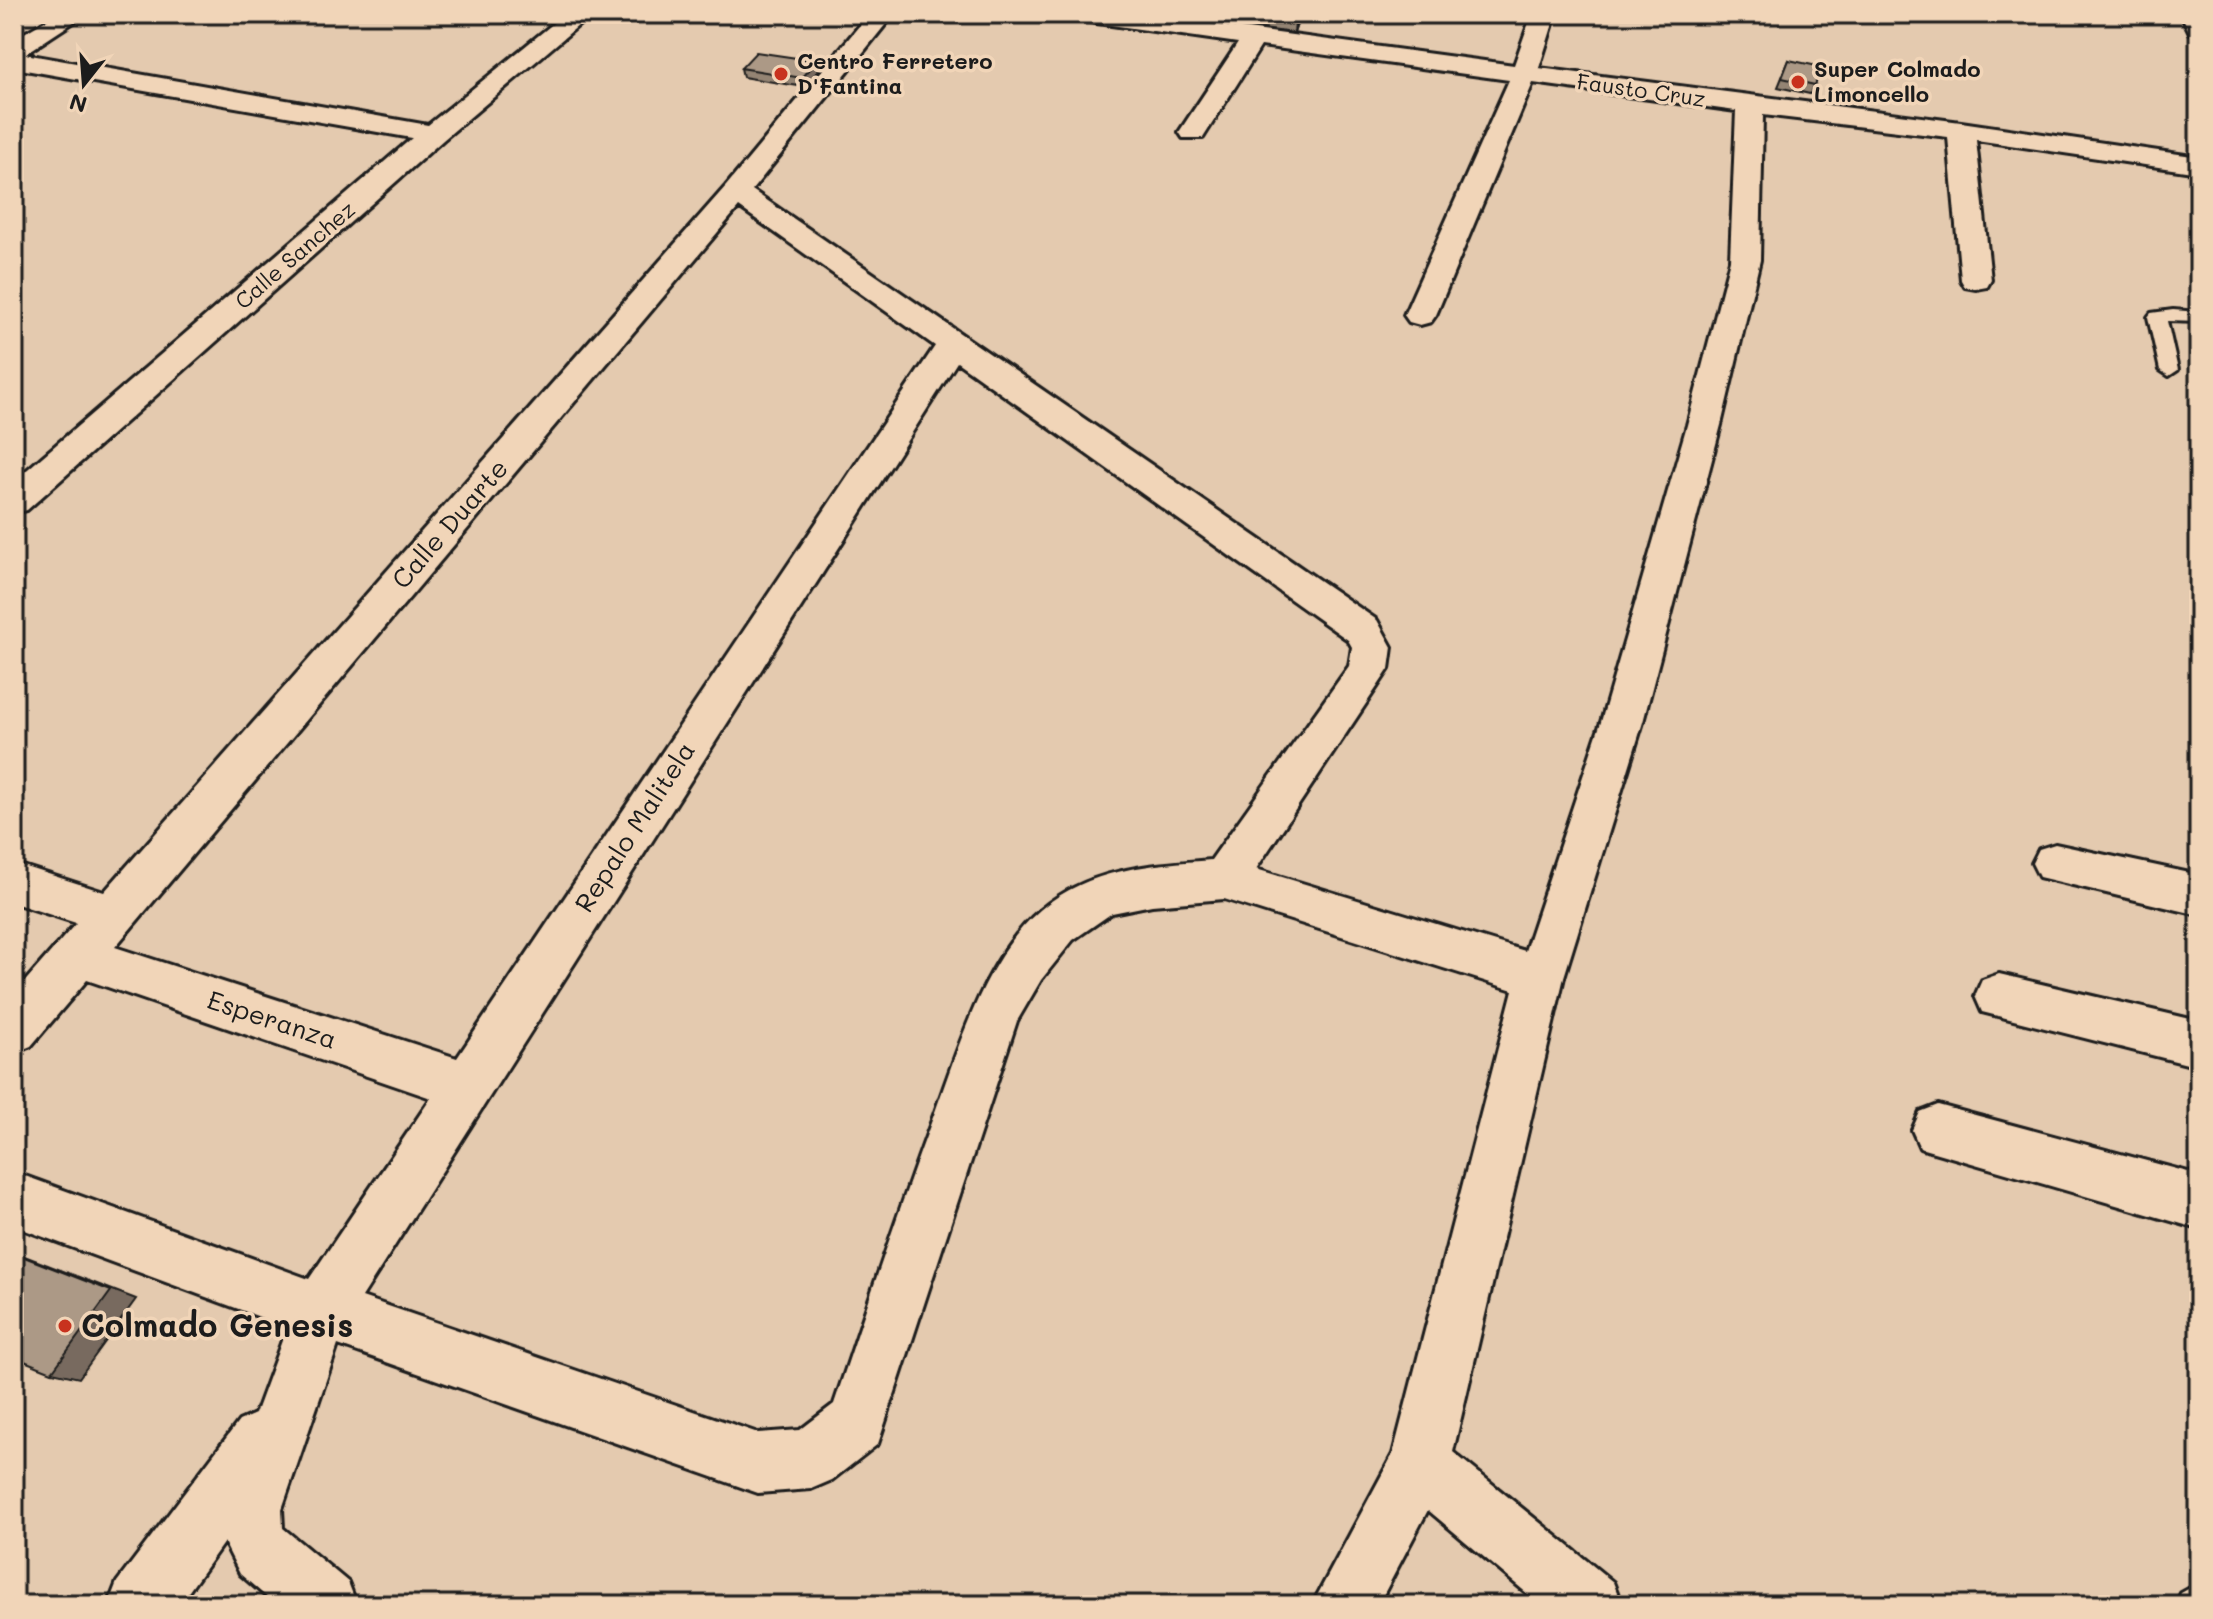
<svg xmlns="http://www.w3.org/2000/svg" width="2213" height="1619" viewBox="0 0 2213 1619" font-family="Mali,sans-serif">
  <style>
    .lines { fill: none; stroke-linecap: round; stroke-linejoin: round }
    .lane-casing { stroke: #1c1c1c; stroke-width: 6 }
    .street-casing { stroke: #1c1c1c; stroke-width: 6 }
    .lane { fill: #f1d5b8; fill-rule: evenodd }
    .street { fill: #f1d5b8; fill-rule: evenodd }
    .wall { fill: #948473; stroke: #1c1c1c; stroke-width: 2 }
    .shaded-wall { fill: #786b5e; stroke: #1c1c1c; stroke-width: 2 }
    .building { fill: #ac9986; stroke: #1c1c1c; stroke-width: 2 }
    .poi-dot { fill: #c8321e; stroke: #f1d5b8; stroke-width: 3 }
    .labels { text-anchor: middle; stroke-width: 7; stroke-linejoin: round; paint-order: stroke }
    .far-poi-label { font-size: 22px; font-weight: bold; fill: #1c1c1c; stroke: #f1d5b8; text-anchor: start }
    .far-street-label { font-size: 22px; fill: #1c1c1c; stroke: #f1d5b8 }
    .street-label { font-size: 26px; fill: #1c1c1c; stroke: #f1d5b8 }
    .near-poi-label { font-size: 32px; font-weight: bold; fill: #1c1c1c; stroke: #f1d5b8; text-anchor: start }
  </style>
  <rect width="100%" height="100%" fill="#e4caaf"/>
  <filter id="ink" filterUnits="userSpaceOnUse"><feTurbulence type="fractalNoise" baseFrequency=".0125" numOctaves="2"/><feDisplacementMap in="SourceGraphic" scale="16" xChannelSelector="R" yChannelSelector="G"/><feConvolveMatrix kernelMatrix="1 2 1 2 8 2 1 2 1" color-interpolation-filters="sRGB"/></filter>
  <g filter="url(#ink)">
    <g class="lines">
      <g class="lane-casing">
        <g id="lane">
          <path d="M 2173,310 L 2199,312 L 2199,322 L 2167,321 L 2178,370 L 2169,376 L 2160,370 L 2148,317 L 2151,313 Z"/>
          <path d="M 2199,1583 L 2199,1605 L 2176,1605 L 2181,1593 Z"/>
        </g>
      </g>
      <g class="street-casing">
        <g id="street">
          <path d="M 57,14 L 86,14 L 25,54 L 428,125 L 565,14 L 592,14 L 443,140 L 27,510 L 14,513 L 14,481 L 412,138 L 14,68 L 14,39 Z"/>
          <path d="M 869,14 L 894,14 L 752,190 L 1377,620 L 1392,647 L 1389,669 L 1256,869 L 1525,951 L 1601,722 L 1687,425 L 1730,260 L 1736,111 L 1533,83 L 1436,315 L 1431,322 L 1420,325 L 1409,322 L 1404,315 L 1509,80 L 1261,46 L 1203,138 L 1183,138 L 1179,132 L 1238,43 L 1083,21 L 1074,19 L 1071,14 L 1137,14 L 1514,65 L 1532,14 L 1556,14 L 1539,68 L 1961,122 L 2199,157 L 2199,173 L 1976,140 L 1991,280 L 1987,287 L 1976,289 L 1965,287 L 1961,280 L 1948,137 L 1763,115 L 1760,260 L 1721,425 L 1643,722 L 1564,977 L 1453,1452 L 1613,1582 L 1622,1605 L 1541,1605 L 1428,1510 L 1378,1605 L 1312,1605 L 1393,1454 L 1513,990 L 1224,899 L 1152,905 L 1112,913 L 1073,940 L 1041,980 L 1017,1021 L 878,1444 L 832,1480 L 811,1489 L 758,1493 L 338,1345 L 282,1509 L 283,1528 L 348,1582 L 357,1605 L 276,1605 L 240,1574 L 224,1542 L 179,1605 L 108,1605 L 117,1582 L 239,1421 L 255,1414 L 287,1327 L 14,1226 L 14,1172 L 309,1279 L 431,1098 L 87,980 L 31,1046 L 14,1053 L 14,994 L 76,923 L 14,903 L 14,863 L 104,892 L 726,186 ZM 739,207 L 935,346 L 457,1058 L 115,947 ZM 957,362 L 1348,640 L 1352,647 L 1349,666 L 1211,860 C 1150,865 1089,868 1040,910 C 985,957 959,1046 935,1112 C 899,1208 867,1306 834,1404 L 800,1430 L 758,1433 L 362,1297 Z"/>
          <path d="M 2181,14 L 2199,14 L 2199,35 L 2190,33 Z"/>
          <path d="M 2055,844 L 2199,875 L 2199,915 L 2039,877 L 2032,863 L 2039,849 Z"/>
          <path d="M 1999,974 L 2199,1021 L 2199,1067 L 1982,1012 L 1975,996 L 1982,980 Z"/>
          <path d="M 1938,1105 L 2199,1175 L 2199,1229 L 1920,1148 L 1912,1130 L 1920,1112 Z"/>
        </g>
      </g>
      <use href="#lane" class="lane"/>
      <use href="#street" class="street"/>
    </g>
    <g class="wall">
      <path d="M 1241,14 L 1299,14 L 1297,24 L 1294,33 L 1240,26 Z"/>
      <path d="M 1789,60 L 1815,85 L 1810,94 L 1778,87 Z"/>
      <path d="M 741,68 L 819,70 L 804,87 L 743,77 Z"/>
    </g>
    <g class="shaded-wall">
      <path d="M 1296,14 L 1299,14 L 1297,24 L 1294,33 Z"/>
      <path d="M 817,61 L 819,70 L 804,87 L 802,78 Z"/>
      <path d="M 14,1252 L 136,1299 L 79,1378 L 52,1372 Z"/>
    </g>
    <g class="building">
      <path d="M 756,52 L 817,61 L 802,78 L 741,68 Z"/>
      <path d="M 1789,60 L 1822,67 L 1815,85 L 1782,78 Z"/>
      <path d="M 14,1253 L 111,1291 L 52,1372 L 14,1357 Z"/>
    </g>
  </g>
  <g class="poi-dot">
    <circle cx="781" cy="74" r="8"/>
    <circle cx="1798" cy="82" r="8"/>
    <circle cx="65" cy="1326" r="8"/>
  </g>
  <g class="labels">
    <g class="far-poi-label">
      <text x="797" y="69">Centro Ferretero<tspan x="797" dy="25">D'Fantina</tspan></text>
      <text x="1814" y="77">Super Colmado<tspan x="1814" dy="25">Limoncello</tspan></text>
    </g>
    <g class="far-street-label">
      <text transform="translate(1641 90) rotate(8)" y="8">Fausto Cruz</text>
      <text transform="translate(295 255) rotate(-41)" y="8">Calle Sanchez</text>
    </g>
    <g class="street-label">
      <text transform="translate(450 524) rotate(-49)" y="9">Calle Duarte</text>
      <text transform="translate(635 827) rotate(-57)" y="9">Repalo Malitela</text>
      <text transform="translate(272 1020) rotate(18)" y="9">Esperanza</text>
    </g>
    <g class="near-poi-label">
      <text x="81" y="1337">Colmado Genesis</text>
    </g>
  </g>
  <rect width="2213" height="1619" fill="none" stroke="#f1d5b8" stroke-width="48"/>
  <rect x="24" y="24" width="2165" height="1571" fill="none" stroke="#1c1c1c" stroke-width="3" filter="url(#ink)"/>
  <g transform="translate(84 84) rotate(197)" stroke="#f1d5b8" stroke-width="6" paint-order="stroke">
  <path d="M0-6L14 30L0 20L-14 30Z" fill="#1c1c1c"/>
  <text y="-12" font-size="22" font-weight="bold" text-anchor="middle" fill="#1c1c1c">N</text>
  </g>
</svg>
